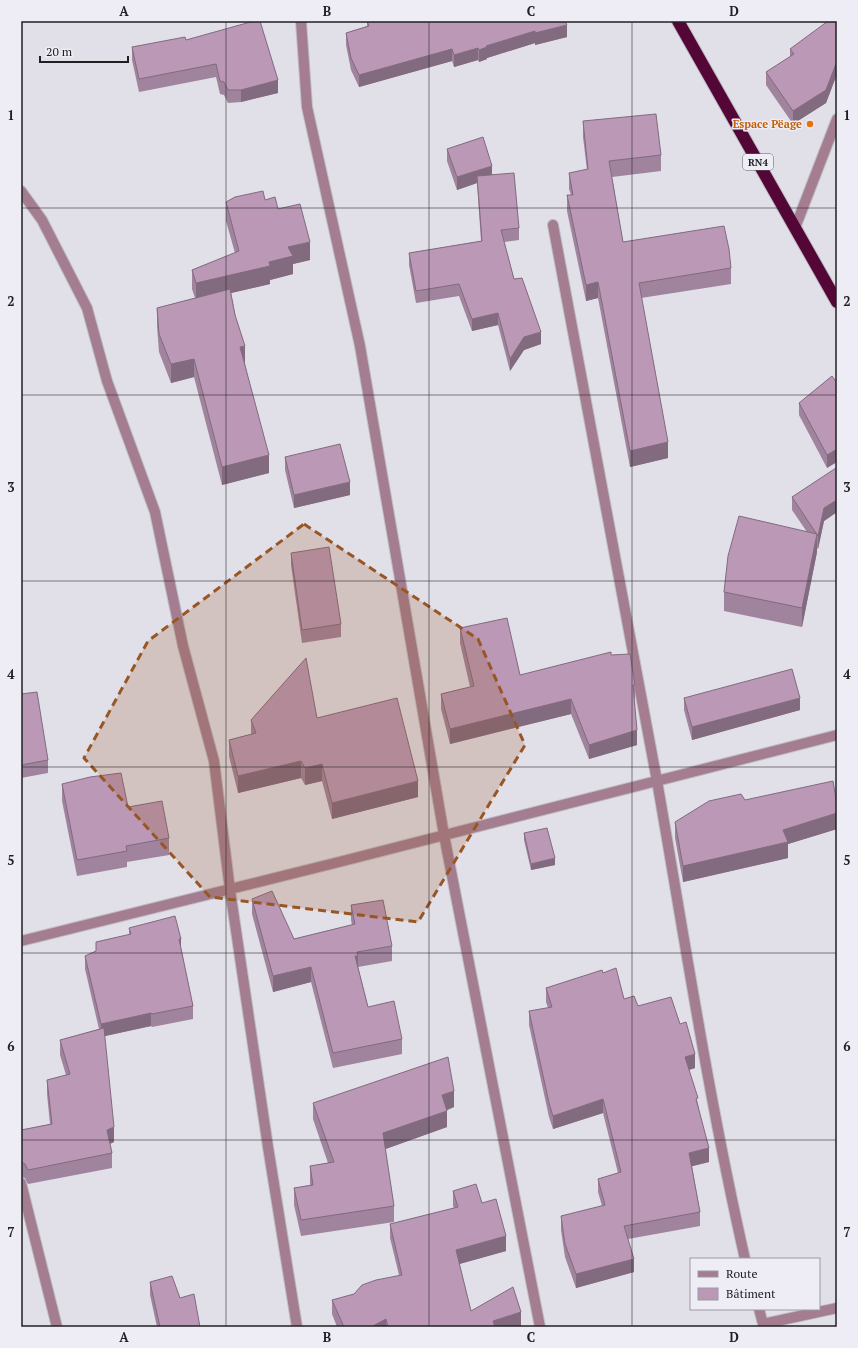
<svg xmlns="http://www.w3.org/2000/svg" width="858" height="1348" viewBox="0 0 858 1348" font-family="'PT Serif',serif">
  <style>
    .lines { fill: none; stroke-linecap: round; stroke-linejoin: round }
    .minor-casing { stroke: #bebdc5; stroke-width: 12 }
    .highway-casing { stroke: #bebdc5; stroke-width: 14 }
    .minor { stroke: #a47e90; stroke-width: 10 }
    .highway { stroke: #540637; stroke-width: 12 }
    .wall { fill: #a0839d }
    .shaded-wall { fill: #826a7f }
    .building { fill: #ba98b6; stroke: #826a7f }
    .marked { fill: #995625; fill-opacity: 0.2; stroke: #995625; stroke-width: 3; stroke-dasharray: 8 5; stroke-linejoin: round }
    .grid { fill: none; stroke: #202023; stroke-width: 1; stroke-opacity: 0.55 }
    .food-dot { fill: #e8710a; stroke: #eeecf5; stroke-width: 1.5 }
    .labels { text-anchor: middle; stroke-width: 3; stroke-linejoin: round; paint-order: stroke }
    .shield { fill: #eeecf5; stroke: #5e5d62; stroke-width: 1 }
    .shield-label { font-size: 10px; font-weight: bold; fill: #202023 }
    .food-label { font-size: 11px; font-weight: bold; fill: #c56008; stroke: #eeecf5; text-anchor: end }
    .neatline { fill: none; stroke: #202023; stroke-width: 1.5 }
    .grid-label { font-size: 13px; text-anchor: middle; font-weight: bold; fill: #202023 }
  </style>
  <rect width="100%" height="100%" fill="#e1dfe8"/>
  <g class="lines">
    <g class="minor-casing">
      <g id="minor">
        <path d="M 301,21 L 307,107 L 360,346 L 444,835 L 540,1327"/>
        <path d="M 21,191 L 42,220 L 87,308 L 107,381 L 155,512 L 183,646 L 214,761 L 230,890 L 268,1147 L 297,1327"/>
        <path d="M 553,225 C 587,410 623,595 657,781 C 685,941 709,1101 745,1259"/>
        <path d="M 795,228 L 837,119"/>
        <path d="M 21,941 L 335,863 L 837,735"/>
        <path d="M 21,1183 L 57,1327"/>
        <path d="M 759,1309 L 763,1324 L 837,1308"/>
      </g>
    </g>
    <g class="highway-casing">
      <path id="highway" d="M 678,21 L 837,302"/>
    </g>
    <use href="#minor" class="minor"/>
    <use href="#highway" class="highway"/>
  </g>
  <g class="wall">
    <path d="M 367,21 L 565,21 L 567,37 L 535,45 L 535,43 L 487,58 L 487,59 L 479,62 L 478,60 L 454,67 L 452,61 L 359,87 L 351,70 L 346,45 L 346,33 L 367,26 Z"/>
    <path d="M 837,21 L 837,74 L 826,103 L 793,124 L 766,85 L 766,72 L 790,57 L 790,49 Z"/>
    <path d="M 186,40 L 278,93 L 241,102 L 228,103 L 224,95 L 220,94 L 216,77 L 139,92 L 132,60 L 132,47 Z"/>
    <path d="M 583,121 L 661,155 L 661,171 L 612,177 L 623,242 L 731,268 L 731,284 L 641,298 L 668,458 L 630,467 L 598,298 L 586,301 L 567,211 L 567,195 L 571,195 L 569,189 L 569,173 L 587,170 L 583,137 Z"/>
    <path d="M 447,149 L 492,175 L 519,228 L 519,240 L 504,242 L 514,279 L 541,344 L 524,350 L 510,371 L 498,325 L 472,331 L 459,296 L 416,303 L 409,265 L 409,253 L 481,241 L 477,183 L 457,190 L 447,161 Z"/>
    <path d="M 265,200 L 278,209 L 310,260 L 293,264 L 293,274 L 270,280 L 270,284 L 231,293 L 245,364 L 269,473 L 222,485 L 194,377 L 171,383 L 159,352 L 157,326 L 157,308 L 195,298 L 192,289 L 192,270 L 235,253 L 226,221 L 226,202 Z"/>
    <path d="M 837,383 L 827,468 L 799,415 L 799,403 Z"/>
    <path d="M 285,457 L 350,495 L 294,508 L 285,470 Z"/>
    <path d="M 837,470 L 837,512 L 824,521 L 818,549 L 817,548 L 817,552 L 802,627 L 724,611 L 724,592 L 807,532 L 792,510 L 792,497 Z"/>
    <path d="M 291,553 L 341,624 L 341,637 L 302,643 L 291,565 Z"/>
    <path d="M 460,628 L 520,675 L 611,655 L 635,685 L 635,699 L 634,699 L 637,745 L 589,759 L 571,714 L 450,744 L 441,709 L 441,694 L 470,687 L 460,643 Z"/>
    <path d="M 21,694 L 48,760 L 48,773 L 21,778 Z"/>
    <path d="M 684,698 L 800,710 L 692,740 L 684,710 Z"/>
    <path d="M 317,718 L 418,797 L 332,819 L 322,781 L 305,785 L 301,778 L 238,793 L 229,756 L 229,740 L 251,734 L 251,720 Z"/>
    <path d="M 62,784 L 128,807 L 169,838 L 169,855 L 127,862 L 127,867 L 77,876 L 62,801 Z"/>
    <path d="M 745,800 L 837,805 L 837,829 L 788,844 L 788,858 L 683,882 L 675,838 L 675,822 Z"/>
    <path d="M 524,833 L 555,865 L 531,870 L 524,840 Z"/>
    <path d="M 252,899 L 294,939 L 352,925 L 351,920 L 351,905 L 392,946 L 392,961 L 358,967 L 368,1007 L 402,1039 L 402,1054 L 333,1068 L 311,982 L 273,992 L 252,914 Z"/>
    <path d="M 129,928 L 181,948 L 193,1006 L 193,1019 L 152,1027 L 151,1026 L 104,1036 L 114,1142 L 110,1144 L 112,1153 L 112,1168 L 28,1184 L 25,1178 L 21,1177 L 21,1130 L 50,1124 L 47,1094 L 47,1080 L 66,1075 L 60,1055 L 60,1040 L 99,1029 L 85,969 L 85,956 L 96,951 L 96,942 L 129,935 Z"/>
    <path d="M 603,973 L 624,999 L 638,1006 L 680,1024 L 695,1068 L 689,1070 L 698,1104 L 709,1162 L 692,1166 L 700,1212 L 700,1226 L 628,1239 L 634,1272 L 576,1288 L 565,1257 L 561,1230 L 561,1216 L 602,1206 L 598,1192 L 598,1179 L 618,1173 L 603,1113 L 553,1129 L 549,1117 L 529,1025 L 529,1011 L 548,1008 L 546,1002 L 546,988 Z"/>
    <path d="M 313,1103 L 454,1107 L 447,1110 L 447,1127 L 385,1149 L 394,1206 L 394,1222 L 301,1236 L 294,1205 L 294,1188 L 310,1185 L 310,1166 L 328,1163 L 313,1119 Z"/>
    <path d="M 453,1191 L 482,1203 L 506,1251 L 459,1264 L 471,1311 L 521,1326 L 518,1327 L 337,1327 L 332,1314 L 332,1300 L 354,1294 L 399,1275 L 390,1238 L 390,1224 L 454,1208 L 453,1206 Z"/>
    <path d="M 150,1282 L 180,1298 L 200,1327 L 157,1327 L 150,1295 Z"/>
  </g>
  <g class="shaded-wall">
    <path d="M 567,25 L 567,37 L 535,45 L 535,33 Z"/>
    <path d="M 535,31 L 535,43 L 487,58 L 487,59 L 479,62 L 479,50 L 486,46 Z"/>
    <path d="M 478,48 L 478,60 L 454,67 L 454,55 Z"/>
    <path d="M 452,49 L 452,61 L 359,87 L 359,75 Z"/>
    <path d="M 837,61 L 837,74 L 826,103 L 793,124 L 793,111 Z"/>
    <path d="M 278,80 L 278,93 L 241,102 L 241,90 Z"/>
    <path d="M 492,166 L 492,178 L 477,176 L 477,183 L 457,190 L 457,177 Z"/>
    <path d="M 310,242 L 310,260 L 293,264 L 293,274 L 270,280 L 270,284 L 196,301 L 196,283 L 269,262 L 288,247 Z"/>
    <path d="M 598,282 L 598,298 L 586,301 L 586,285 Z"/>
    <path d="M 498,313 L 498,325 L 472,331 L 472,319 Z"/>
    <path d="M 541,332 L 541,344 L 524,350 L 510,371 L 510,359 L 524,337 Z"/>
    <path d="M 245,346 L 245,364 L 240,347 Z"/>
    <path d="M 194,359 L 194,377 L 171,383 L 171,364 Z"/>
    <path d="M 668,442 L 668,458 L 630,467 L 630,451 Z"/>
    <path d="M 837,449 L 837,462 L 827,468 L 827,455 Z"/>
    <path d="M 269,455 L 269,473 L 222,485 L 222,467 Z"/>
    <path d="M 350,482 L 350,495 L 294,508 L 294,495 Z"/>
    <path d="M 837,500 L 837,512 L 824,521 L 818,549 L 818,536 L 824,508 Z"/>
    <path d="M 817,534 L 817,552 L 802,627 L 802,608 Z"/>
    <path d="M 800,698 L 800,710 L 692,740 L 692,727 Z"/>
    <path d="M 571,699 L 571,714 L 450,744 L 450,729 Z"/>
    <path d="M 637,730 L 637,745 L 589,759 L 589,745 Z"/>
    <path d="M 301,761 L 301,778 L 238,793 L 238,776 Z"/>
    <path d="M 322,764 L 322,781 L 305,785 L 305,768 Z"/>
    <path d="M 418,781 L 418,797 L 332,819 L 332,803 Z"/>
    <path d="M 837,813 L 837,829 L 788,844 L 788,858 L 683,882 L 683,866 L 783,830 Z"/>
    <path d="M 555,858 L 555,865 L 531,870 L 531,864 Z"/>
    <path d="M 179,939 L 181,939 L 181,951 Z"/>
    <path d="M 355,956 L 358,956 L 358,971 Z"/>
    <path d="M 311,967 L 311,982 L 273,992 L 273,976 Z"/>
    <path d="M 151,1013 L 151,1026 L 101,1037 L 101,1024 Z"/>
    <path d="M 695,1054 L 695,1068 L 685,1071 L 685,1057 Z"/>
    <path d="M 454,1091 L 454,1107 L 442,1112 L 442,1095 Z"/>
    <path d="M 603,1099 L 603,1113 L 553,1129 L 553,1116 Z"/>
    <path d="M 447,1111 L 447,1127 L 383,1150 L 383,1133 Z"/>
    <path d="M 114,1127 L 114,1142 L 107,1145 L 107,1130 Z"/>
    <path d="M 709,1148 L 709,1162 L 689,1167 L 689,1153 Z"/>
    <path d="M 506,1236 L 506,1251 L 456,1265 L 456,1250 Z"/>
    <path d="M 634,1259 L 634,1272 L 576,1288 L 576,1274 Z"/>
    <path d="M 521,1312 L 521,1326 L 518,1327 L 493,1327 L 493,1321 Z"/>
    <path d="M 386,1319 L 386,1327 L 371,1327 Z"/>
  </g>
  <g class="building">
    <path d="M 254,21 L 260,21 L 278,80 L 241,90 L 228,90 L 224,82 L 220,81 L 216,64 L 139,79 L 132,47 L 185,37 L 186,40 Z"/>
    <path d="M 367,21 L 565,21 L 567,25 L 535,33 L 535,31 L 486,46 L 487,47 L 479,50 L 478,48 L 454,55 L 452,49 L 359,75 L 351,58 L 346,33 L 369,26 Z"/>
    <path d="M 828,21 L 837,21 L 837,61 L 826,90 L 793,111 L 766,72 L 794,54 L 790,49 Z"/>
    <path d="M 656,114 L 661,155 L 609,161 L 623,242 L 724,226 L 729,249 L 731,268 L 639,283 L 668,442 L 630,451 L 598,282 L 586,285 L 567,195 L 573,195 L 569,173 L 588,169 L 583,121 Z"/>
    <path d="M 483,137 L 492,166 L 457,177 L 447,149 Z"/>
    <path d="M 514,173 L 519,228 L 501,230 L 514,279 L 522,278 L 541,332 L 524,337 L 510,359 L 498,313 L 472,319 L 459,284 L 416,291 L 409,253 L 482,241 L 477,176 Z"/>
    <path d="M 263,191 L 265,200 L 275,197 L 278,209 L 300,204 L 310,242 L 288,247 L 293,256 L 269,262 L 270,266 L 196,283 L 192,270 L 239,251 L 226,202 L 235,197 Z"/>
    <path d="M 230,289 L 235,315 L 245,346 L 240,347 L 269,455 L 222,467 L 194,359 L 171,364 L 159,334 L 157,308 Z"/>
    <path d="M 832,376 L 837,383 L 837,449 L 827,455 L 799,403 Z"/>
    <path d="M 340,444 L 350,482 L 294,495 L 285,457 Z"/>
    <path d="M 836,468 L 837,470 L 837,500 L 824,508 L 818,536 L 792,497 Z"/>
    <path d="M 739,516 L 817,534 L 802,608 L 724,592 L 728,556 Z"/>
    <path d="M 329,547 L 341,624 L 302,630 L 291,553 Z"/>
    <path d="M 507,618 L 520,675 L 611,652 L 611,655 L 630,654 L 635,685 L 633,685 L 637,730 L 589,745 L 571,699 L 450,729 L 441,694 L 474,686 L 460,628 Z"/>
    <path d="M 306,658 L 317,718 L 397,698 L 418,781 L 332,803 L 322,764 L 305,768 L 301,761 L 238,776 L 229,740 L 256,733 L 251,720 Z"/>
    <path d="M 792,669 L 800,698 L 692,727 L 684,698 Z"/>
    <path d="M 37,692 L 48,760 L 21,765 L 21,694 Z"/>
    <path d="M 121,773 L 128,807 L 162,801 L 169,838 L 126,846 L 127,851 L 77,860 L 62,784 L 90,777 Z"/>
    <path d="M 833,781 L 837,805 L 837,813 L 783,830 L 788,842 L 683,866 L 675,822 L 709,801 L 741,794 L 745,800 Z"/>
    <path d="M 547,828 L 555,858 L 531,864 L 524,833 Z"/>
    <path d="M 272,891 L 294,939 L 355,924 L 351,905 L 383,900 L 392,946 L 357,952 L 358,956 L 355,956 L 368,1007 L 394,1001 L 402,1039 L 333,1053 L 311,967 L 273,976 L 252,899 Z"/>
    <path d="M 175,916 L 181,939 L 179,939 L 193,1006 L 152,1014 L 151,1013 L 101,1024 L 85,956 L 96,951 L 96,942 L 131,934 L 129,928 Z"/>
    <path d="M 616,968 L 624,999 L 634,996 L 638,1006 L 671,997 L 680,1024 L 686,1022 L 695,1054 L 685,1057 L 698,1098 L 696,1099 L 709,1148 L 689,1153 L 700,1212 L 624,1226 L 634,1259 L 576,1274 L 565,1244 L 561,1216 L 605,1205 L 598,1179 L 621,1172 L 603,1099 L 553,1116 L 549,1103 L 529,1011 L 552,1007 L 546,988 L 602,970 L 603,973 Z"/>
    <path d="M 104,1028 L 114,1127 L 107,1130 L 112,1153 L 28,1170 L 25,1164 L 21,1162 L 21,1130 L 52,1124 L 47,1080 L 70,1074 L 60,1040 Z"/>
    <path d="M 448,1057 L 454,1091 L 442,1095 L 447,1111 L 383,1133 L 394,1206 L 301,1220 L 294,1188 L 313,1185 L 310,1166 L 334,1162 L 313,1103 Z"/>
    <path d="M 476,1184 L 482,1203 L 496,1199 L 506,1236 L 456,1250 L 471,1311 L 513,1287 L 521,1312 L 493,1321 L 495,1327 L 388,1327 L 386,1319 L 371,1327 L 344,1327 L 332,1300 L 354,1294 L 362,1285 L 376,1280 L 402,1275 L 390,1224 L 458,1207 L 453,1191 Z"/>
    <path d="M 172,1276 L 180,1298 L 194,1294 L 200,1327 L 160,1327 L 150,1282 Z"/>
  </g>
  <path class="marked" d="M 304,524 L 478,639 L 525,745 L 418,922 L 210,897 L 84,758 L 148,641 Z"/>
  <path class="grid" d="M 226,21 L 226,1327M 429,21 L 429,1327M 632,21 L 632,1327M 21,208 L 837,208M 21,395 L 837,395M 21,581 L 837,581M 21,767 L 837,767M 21,953 L 837,953M 21,1140 L 837,1140"/>
  <circle class="food-dot" cx="810" cy="124" r="4"/>
  <g class="labels">
    <rect class="shield" x="743" y="154" width="30" height="16" rx="3"/>
    <g class="shield-label">
      <text x="758" y="166">RN4</text>
    </g>
    <g class="food-label">
      <text x="802" y="128">Espace Pëage</text>
    </g>
  </g>
  <rect width="858" height="1348" fill="none" stroke="#eeecf5" stroke-width="44"/>
  <rect x="690" y="1258" width="130" height="52" fill="#eeecf5" stroke="#9c9aa1"/>
  <rect x="698" y="1271" width="20" height="6" fill="#a47e90" stroke="#9c9aa1"/>
  <text x="726" y="1278" font-size="12" fill="#202023">Route</text>
  <rect x="698" y="1288" width="20" height="12" fill="#ba98b6" stroke="#9c9aa1"/>
  <text x="726" y="1298" font-size="12" fill="#202023">Bâtiment</text>
  <path d="M40 56v6h88v-6" fill="none" stroke="#202023" stroke-width="2"/>
  <text x="46" y="56" font-size="12" fill="#202023" stroke="#eeecf5" stroke-width="3" paint-order="stroke">20 m</text>
  <rect x="22" y="22" width="814" height="1304" class="neatline"/>
  <g class="grid-label">
    <text x="124" y="16">A</text>
    <text x="327" y="16">B</text>
    <text x="531" y="16">C</text>
    <text x="734" y="16">D</text>
    <text x="11" y="120">1</text>
    <text x="847" y="120">1</text>
    <text x="11" y="306">2</text>
    <text x="847" y="306">2</text>
    <text x="11" y="492">3</text>
    <text x="847" y="492">3</text>
    <text x="11" y="679">4</text>
    <text x="847" y="679">4</text>
    <text x="11" y="865">5</text>
    <text x="847" y="865">5</text>
    <text x="11" y="1051">6</text>
    <text x="847" y="1051">6</text>
    <text x="11" y="1237">7</text>
    <text x="847" y="1237">7</text>
    <text x="124" y="1342">A</text>
    <text x="327" y="1342">B</text>
    <text x="531" y="1342">C</text>
    <text x="734" y="1342">D</text>
  </g>
</svg>
